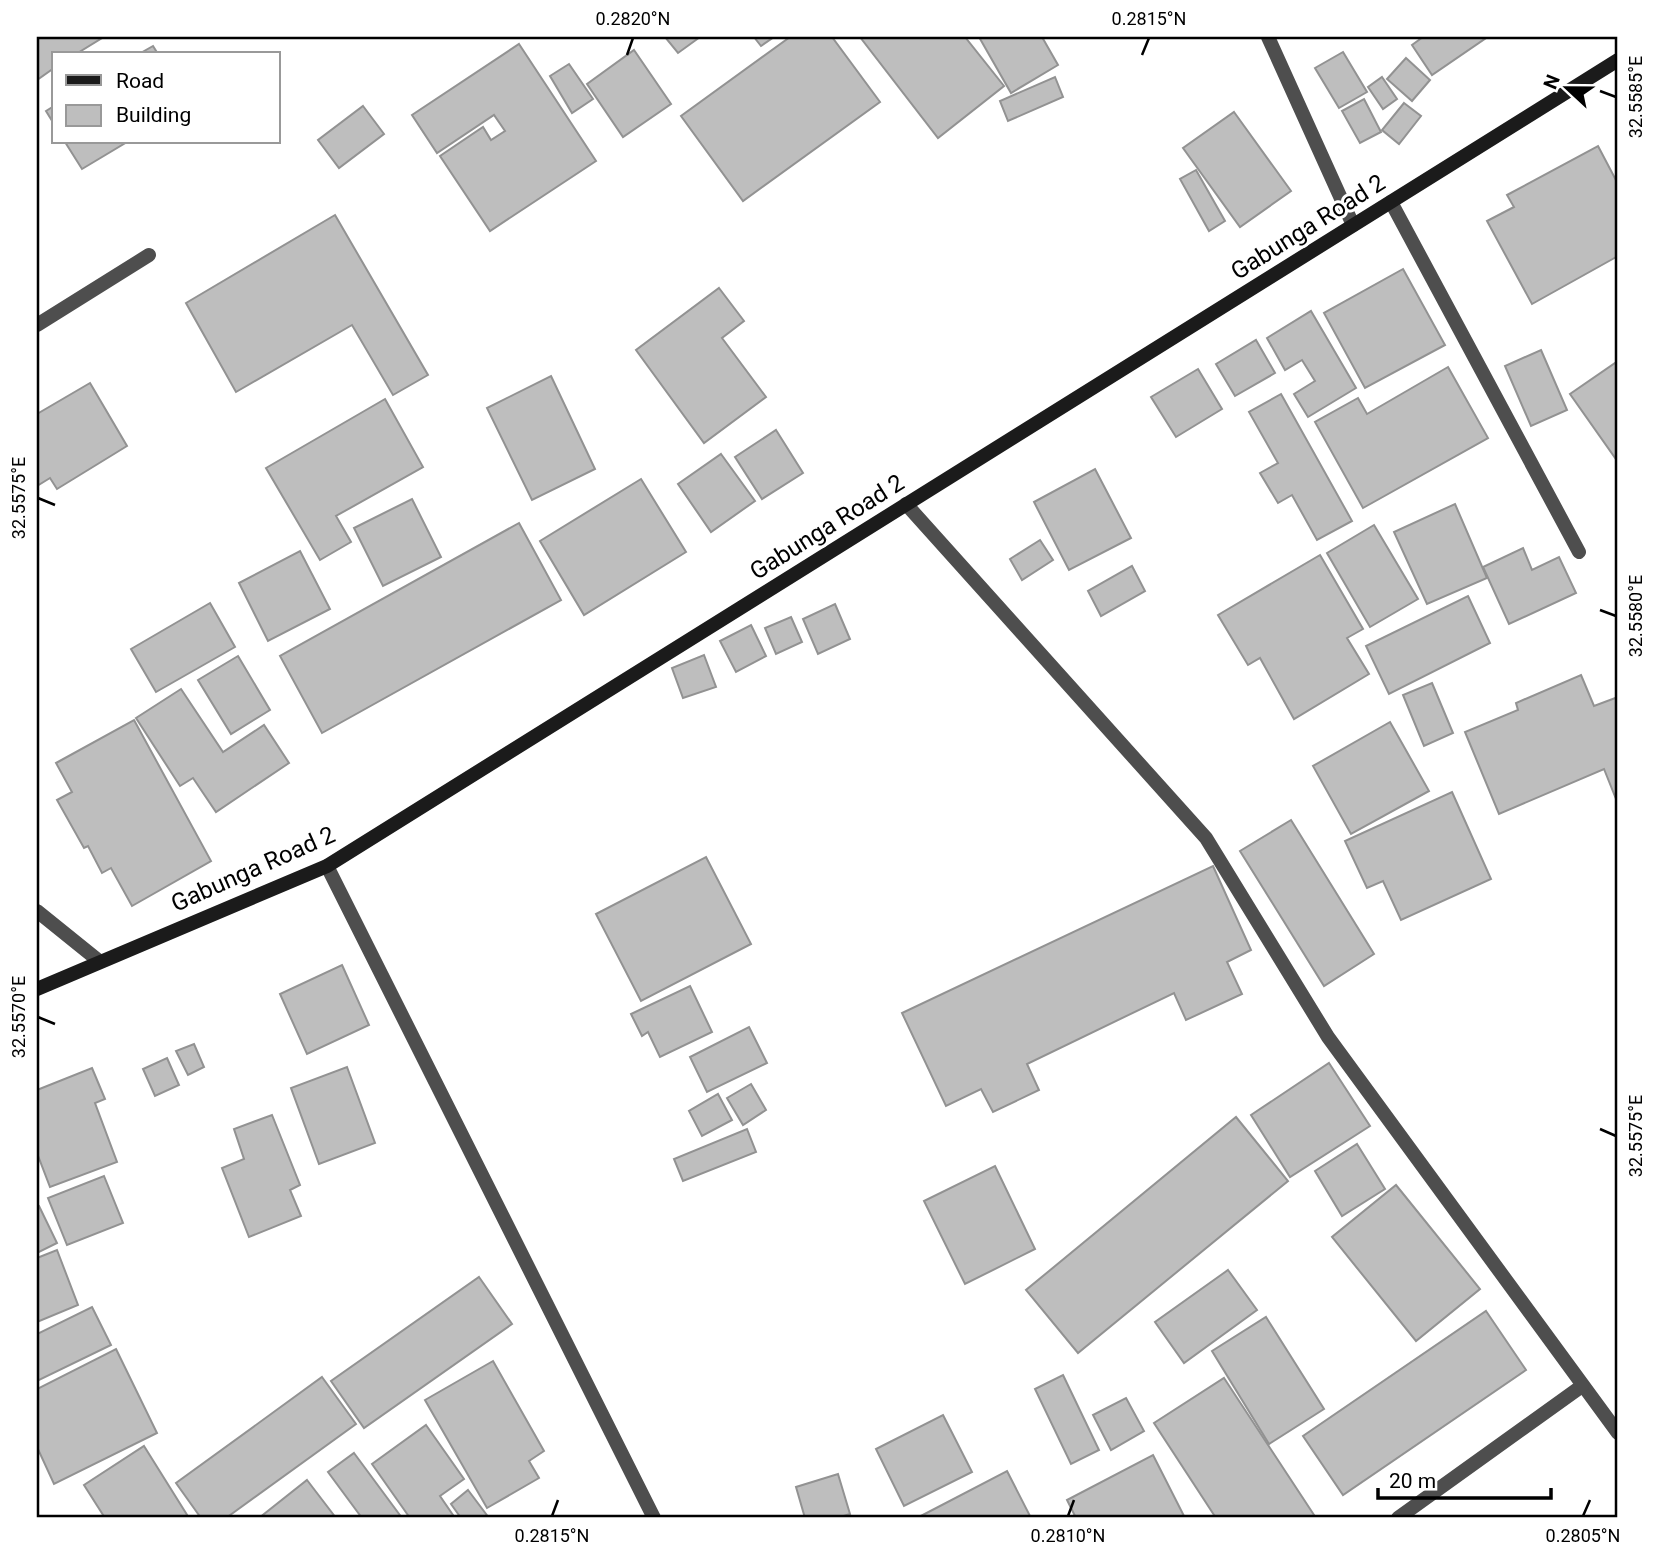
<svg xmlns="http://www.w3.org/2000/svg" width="1655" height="1555" viewBox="0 0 1655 1555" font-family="Roboto,sans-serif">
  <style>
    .building { fill: #bebebe; stroke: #929292; stroke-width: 2 }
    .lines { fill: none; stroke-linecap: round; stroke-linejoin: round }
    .street { stroke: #4e4e4e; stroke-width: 14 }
    .secondary { stroke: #1b1b1b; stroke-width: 14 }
    .ticks { fill: none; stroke: #000; stroke-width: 2.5 }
    .labels { text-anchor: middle; stroke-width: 6; stroke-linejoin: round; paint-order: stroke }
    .street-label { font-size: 24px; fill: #000; stroke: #fff }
    .neatline { fill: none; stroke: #000; stroke-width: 2.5 }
    .ticks-label { font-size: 18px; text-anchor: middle; fill: #000 }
  </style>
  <rect width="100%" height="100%" fill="#fff"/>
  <g class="building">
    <path d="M 37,37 L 101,37 L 102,38 L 76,54 L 54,54 L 54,68 L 37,80 Z"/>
    <path d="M 665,37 L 700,37 L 678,53 Z"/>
    <path d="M 754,37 L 774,37 L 761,46 Z"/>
    <path d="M 790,37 L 832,37 L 880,102 L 743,201 L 681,116 Z"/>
    <path d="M 860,37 L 965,37 L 1004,86 L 938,138 Z"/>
    <path d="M 979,37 L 1042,37 L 1058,65 L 1011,93 Z"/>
    <path d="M 1423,37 L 1485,37 L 1486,38 L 1432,75 L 1412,45 Z"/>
    <path d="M 519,44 L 596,161 L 490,231 L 440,156 L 483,127 L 491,140 L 505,131 L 494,115 L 437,153 L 412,115 Z"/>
    <path d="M 153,46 L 158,54 L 139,54 Z"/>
    <path d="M 634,50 L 671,104 L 623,137 L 587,84 Z"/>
    <path d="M 1343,52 L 1367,92 L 1339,108 L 1315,68 Z"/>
    <path d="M 1406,58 L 1430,80 L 1412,101 L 1387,79 Z"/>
    <path d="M 569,64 L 593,99 L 572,113 L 550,76 Z"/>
    <path d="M 1055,77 L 1063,97 L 1008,121 L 1000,101 Z"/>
    <path d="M 1382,77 L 1397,99 L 1383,109 L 1368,87 Z"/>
    <path d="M 1364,99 L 1381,132 L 1360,143 L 1342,111 Z"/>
    <path d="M 1404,103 L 1421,116 L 1399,144 L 1382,130 Z"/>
    <path d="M 54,106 L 54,124 L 46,111 Z"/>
    <path d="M 363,106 L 384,134 L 339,168 L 318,140 Z"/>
    <path d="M 1234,112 L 1291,191 L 1240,227 L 1183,148 Z"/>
    <path d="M 65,142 L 127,142 L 82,169 Z"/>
    <path d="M 1598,146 L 1618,184 L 1618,256 L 1532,304 L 1487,221 L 1514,207 L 1507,195 Z"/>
    <path d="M 1196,170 L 1225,221 L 1209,231 L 1180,179 Z"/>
    <path d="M 335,215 L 428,375 L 393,395 L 352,325 L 236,392 L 186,303 Z"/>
    <path d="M 1403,269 L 1445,345 L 1365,388 L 1324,313 Z"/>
    <path d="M 719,288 L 744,321 L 722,338 L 766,397 L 704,443 L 636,350 Z"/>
    <path d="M 1311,311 L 1356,388 L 1308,417 L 1294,394 L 1315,381 L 1302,360 L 1285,370 L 1267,338 Z"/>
    <path d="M 1256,340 L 1275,373 L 1235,396 L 1216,364 Z"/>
    <path d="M 1541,350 L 1567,410 L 1531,426 L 1505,366 Z"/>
    <path d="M 1618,361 L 1618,462 L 1570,394 Z"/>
    <path d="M 1448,367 L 1488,438 L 1363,508 L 1315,422 L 1358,398 L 1367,414 Z"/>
    <path d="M 1198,369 L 1222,409 L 1176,437 L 1151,397 Z"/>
    <path d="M 551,376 L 595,469 L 532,500 L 487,408 Z"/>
    <path d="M 90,383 L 127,446 L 57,489 L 50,478 L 37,486 L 37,414 Z"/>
    <path d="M 1281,394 L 1352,521 L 1317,540 L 1292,495 L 1278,503 L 1260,473 L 1278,463 L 1249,412 Z"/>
    <path d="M 385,399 L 423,467 L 336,516 L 351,542 L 320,560 L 266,468 Z"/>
    <path d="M 776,430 L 803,473 L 762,499 L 735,457 Z"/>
    <path d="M 721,454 L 755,501 L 711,532 L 678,484 Z"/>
    <path d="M 1095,469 L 1131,538 L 1069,570 L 1034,502 Z"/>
    <path d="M 641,479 L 686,552 L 584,615 L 540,541 Z"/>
    <path d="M 412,499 L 441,557 L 383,586 L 354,528 Z"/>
    <path d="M 1455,504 L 1487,578 L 1427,604 L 1394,532 Z"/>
    <path d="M 519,523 L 561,600 L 322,733 L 280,656 Z"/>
    <path d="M 1374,525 L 1418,599 L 1370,627 L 1327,553 Z"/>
    <path d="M 1040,540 L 1053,560 L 1022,580 L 1010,559 Z"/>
    <path d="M 1523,548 L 1532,570 L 1559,557 L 1576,593 L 1509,624 L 1483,567 Z"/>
    <path d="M 300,551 L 330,609 L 268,641 L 239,583 Z"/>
    <path d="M 1320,555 L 1363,629 L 1347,638 L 1369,674 L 1294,719 L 1260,658 L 1248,665 L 1218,615 Z"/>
    <path d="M 1132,566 L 1145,591 L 1101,616 L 1088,591 Z"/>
    <path d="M 1468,596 L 1490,643 L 1389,694 L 1366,646 Z"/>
    <path d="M 210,603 L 235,647 L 156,692 L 131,649 Z"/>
    <path d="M 835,604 L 850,639 L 818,654 L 803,619 Z"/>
    <path d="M 791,617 L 802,642 L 776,654 L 765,628 Z"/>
    <path d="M 751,625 L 766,656 L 736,672 L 720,641 Z"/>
    <path d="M 704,655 L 716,687 L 683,698 L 672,668 Z"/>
    <path d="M 238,656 L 270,710 L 231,734 L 198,680 Z"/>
    <path d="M 1581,675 L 1594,706 L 1618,697 L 1618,804 L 1604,769 L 1499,814 L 1465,732 L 1518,710 L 1516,703 Z"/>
    <path d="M 1432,683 L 1453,733 L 1424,746 L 1403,695 Z"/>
    <path d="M 181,689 L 223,752 L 264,725 L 289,763 L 216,812 L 193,778 L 180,786 L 136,718 Z"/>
    <path d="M 134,720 L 211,861 L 132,906 L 111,868 L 102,873 L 88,846 L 84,848 L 57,800 L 72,792 L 56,763 Z"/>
    <path d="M 1390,722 L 1429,791 L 1351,834 L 1313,766 Z"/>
    <path d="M 1452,792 L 1491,879 L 1401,920 L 1383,881 L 1367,888 L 1345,841 Z"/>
    <path d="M 1291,820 L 1374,954 L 1324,986 L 1240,851 Z"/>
    <path d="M 706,857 L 751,944 L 641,1001 L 596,914 Z"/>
    <path d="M 1213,866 L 1251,950 L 1227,962 L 1242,994 L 1186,1020 L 1174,993 L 1027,1064 L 1039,1090 L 993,1112 L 981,1089 L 946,1106 L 902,1013 Z"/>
    <path d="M 342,965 L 369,1025 L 307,1054 L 280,994 Z"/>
    <path d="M 690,986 L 712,1032 L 660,1057 L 648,1032 L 642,1036 L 631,1014 Z"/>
    <path d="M 749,1027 L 767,1063 L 707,1092 L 690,1057 Z"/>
    <path d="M 194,1044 L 204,1067 L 188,1075 L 176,1051 Z"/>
    <path d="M 167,1058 L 179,1085 L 155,1096 L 143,1069 Z"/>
    <path d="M 1329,1063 L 1370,1126 L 1290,1177 L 1251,1115 Z"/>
    <path d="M 347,1067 L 375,1143 L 319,1164 L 291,1088 Z"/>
    <path d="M 92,1068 L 105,1099 L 95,1103 L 117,1162 L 50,1187 L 37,1153 L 37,1090 Z"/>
    <path d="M 751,1084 L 766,1110 L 743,1125 L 727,1098 Z"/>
    <path d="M 718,1094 L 732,1120 L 702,1136 L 689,1111 Z"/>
    <path d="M 272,1115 L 300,1185 L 290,1190 L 301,1216 L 249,1237 L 222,1168 L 244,1159 L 234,1129 Z"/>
    <path d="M 1236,1117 L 1288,1181 L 1078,1353 L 1026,1290 Z"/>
    <path d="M 747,1129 L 756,1152 L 683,1181 L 674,1159 Z"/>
    <path d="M 1357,1144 L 1385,1189 L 1342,1216 L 1315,1171 Z"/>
    <path d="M 995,1166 L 1035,1249 L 965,1284 L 924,1201 Z"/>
    <path d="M 104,1176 L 123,1223 L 67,1245 L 48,1198 Z"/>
    <path d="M 1396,1185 L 1480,1289 L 1416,1341 L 1332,1237 Z"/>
    <path d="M 39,1206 L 57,1243 L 37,1253 L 37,1207 Z"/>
    <path d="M 57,1250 L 78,1305 L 37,1322 L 37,1258 Z"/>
    <path d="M 1228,1270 L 1257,1310 L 1184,1363 L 1155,1322 Z"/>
    <path d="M 479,1277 L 512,1324 L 364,1428 L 331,1381 Z"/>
    <path d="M 92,1307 L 111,1345 L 37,1381 L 37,1334 Z"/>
    <path d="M 1486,1311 L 1526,1370 L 1343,1495 L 1303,1436 Z"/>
    <path d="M 1266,1317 L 1324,1409 L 1269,1444 L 1212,1351 Z"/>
    <path d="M 116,1349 L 157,1433 L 54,1484 L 37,1447 L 37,1389 Z"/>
    <path d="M 493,1361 L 544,1451 L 529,1461 L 539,1478 L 487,1508 L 425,1400 Z"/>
    <path d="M 1063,1375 L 1099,1450 L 1071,1464 L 1035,1389 Z"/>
    <path d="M 322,1377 L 356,1424 L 226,1518 L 201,1518 L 176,1483 Z"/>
    <path d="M 1224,1378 L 1316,1518 L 1216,1518 L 1154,1423 Z"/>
    <path d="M 1126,1398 L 1144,1431 L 1111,1450 L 1093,1415 Z"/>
    <path d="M 943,1415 L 972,1472 L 904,1506 L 876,1449 Z"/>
    <path d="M 426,1425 L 464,1479 L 440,1496 L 455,1518 L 410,1518 L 372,1464 Z"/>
    <path d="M 144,1446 L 189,1518 L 105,1518 L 84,1485 Z"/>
    <path d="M 354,1453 L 402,1518 L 362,1518 L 328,1472 Z"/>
    <path d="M 1153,1455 L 1185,1518 L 1076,1518 L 1067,1500 Z"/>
    <path d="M 1007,1471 L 1031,1518 L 917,1518 Z"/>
    <path d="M 838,1474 L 850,1514 L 837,1518 L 805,1518 L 796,1487 Z"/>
    <path d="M 307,1480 L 336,1518 L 259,1518 Z"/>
    <path d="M 468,1490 L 489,1518 L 461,1518 L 451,1504 Z"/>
  </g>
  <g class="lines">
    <g class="street">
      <path d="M 1268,37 L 1353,225"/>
      <path d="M 1391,202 L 1579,552"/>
      <path d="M 37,325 L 149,255"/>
      <path d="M 906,504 L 1206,838 L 1328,1037 L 1618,1433"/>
      <path d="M 327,866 L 654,1518"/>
      <path d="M 37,911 L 99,961"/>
      <path d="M 1398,1518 L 1582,1386"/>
    </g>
    <path class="secondary" d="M 37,989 L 327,866 L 1618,60"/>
  </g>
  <path class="ticks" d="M 627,55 L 633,38M 1142,55 L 1149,38M 1600,91 L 1616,97M 38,498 L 55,505M 1600,610 L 1616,616M 38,1017 L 55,1024M 1600,1129 L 1616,1136M 552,1516 L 558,1500M 1068,1516 L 1074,1500M 1583,1516 L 1590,1500"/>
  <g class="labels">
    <g class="street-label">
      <text transform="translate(1308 227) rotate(-32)" y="8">Gabunga Road 2</text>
      <text transform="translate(827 527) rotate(-32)" y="8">Gabunga Road 2</text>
      <text transform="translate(253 869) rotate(-24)" y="8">Gabunga Road 2</text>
    </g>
  </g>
  <rect width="1655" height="1555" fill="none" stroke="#ffffff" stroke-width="77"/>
  <rect x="52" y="52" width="228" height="91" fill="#ffffff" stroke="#999999" stroke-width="2"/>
  <rect x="66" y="75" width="35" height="10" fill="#1b1b1b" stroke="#999999" stroke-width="2"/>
  <text x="116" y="88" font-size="21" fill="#000000">Road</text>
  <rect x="66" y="105" width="35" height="21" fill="#bebebe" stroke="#999999" stroke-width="2"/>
  <text x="116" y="122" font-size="21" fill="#000000">Building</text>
  <g transform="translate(1567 88) rotate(292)" stroke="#ffffff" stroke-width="5" paint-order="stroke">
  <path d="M0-5L12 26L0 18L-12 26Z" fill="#000000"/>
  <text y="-10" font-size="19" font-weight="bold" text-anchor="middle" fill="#000000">N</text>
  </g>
  <path d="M1378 1488v10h173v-10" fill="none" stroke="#000000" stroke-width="3.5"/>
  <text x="1389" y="1488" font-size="21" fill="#000000" stroke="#ffffff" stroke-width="5" paint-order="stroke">20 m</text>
  <rect x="38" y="38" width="1578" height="1478" class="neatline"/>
  <g class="ticks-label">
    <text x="633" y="25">0.2820°N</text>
    <text x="1149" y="25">0.2815°N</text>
    <text transform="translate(1636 97) rotate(-90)" y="6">32.5585°E</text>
    <text transform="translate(19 498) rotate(-90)" y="6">32.5575°E</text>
    <text transform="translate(1636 616) rotate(-90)" y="6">32.5580°E</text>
    <text transform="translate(19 1017) rotate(-90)" y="6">32.5570°E</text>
    <text transform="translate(1636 1136) rotate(-90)" y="6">32.5575°E</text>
    <text x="552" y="1542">0.2815°N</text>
    <text x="1068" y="1542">0.2810°N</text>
    <text x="1583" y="1542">0.2805°N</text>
  </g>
</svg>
